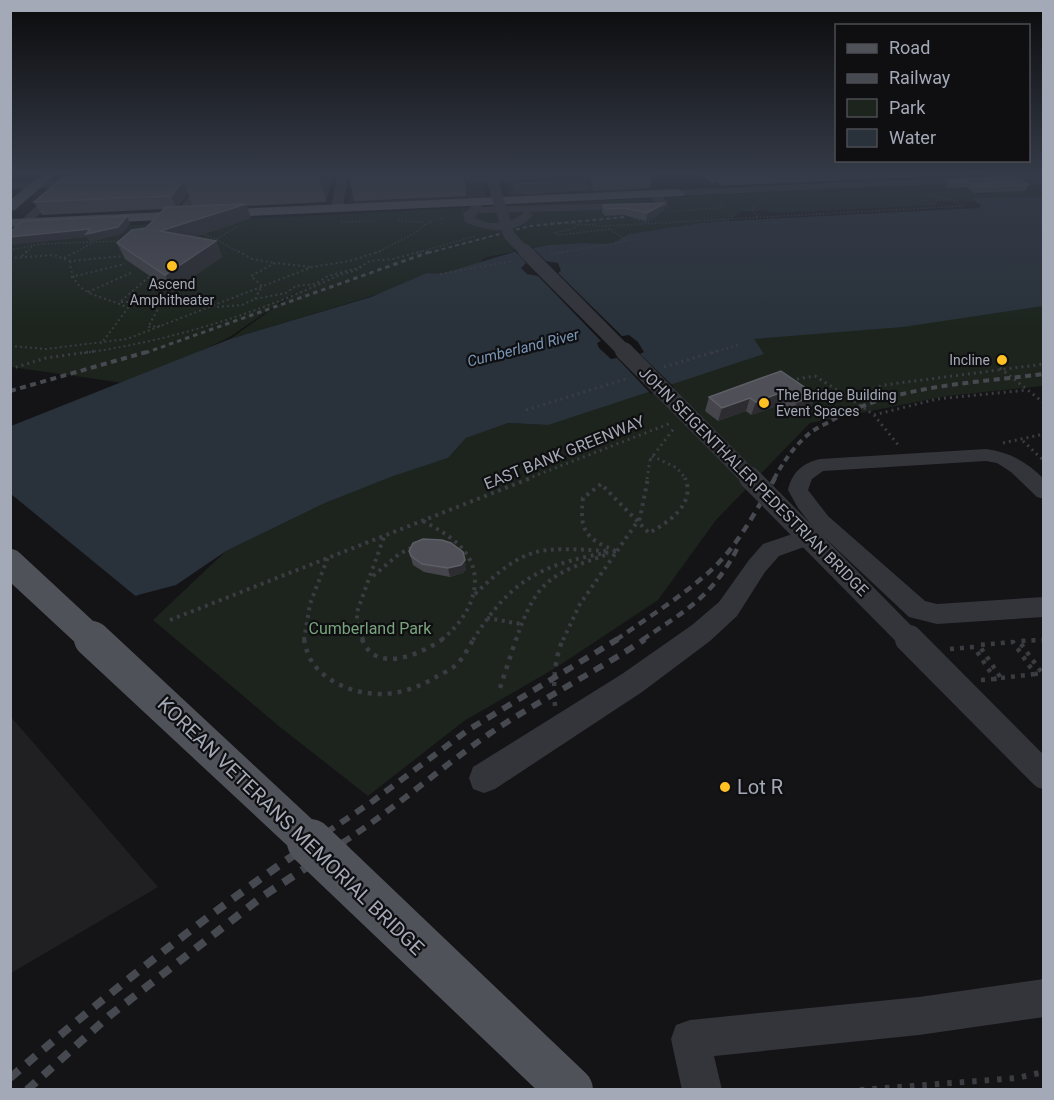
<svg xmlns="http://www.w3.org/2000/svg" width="1054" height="1100" viewBox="0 0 1054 1100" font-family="Roboto,sans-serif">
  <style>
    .built { fill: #202023 }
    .green { fill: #1c241d }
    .water { fill: #29323b }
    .pier { fill: #141416 }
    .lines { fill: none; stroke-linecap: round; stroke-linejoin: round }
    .path-far5 { stroke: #3a3c42; stroke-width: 1.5; stroke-dasharray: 1.5 2; stroke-linecap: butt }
    .path-far4 { stroke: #3a3c42; stroke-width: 2; stroke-dasharray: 2 3; stroke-linecap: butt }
    .path-far3 { stroke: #3a3c42; stroke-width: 3; stroke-dasharray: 2 4; stroke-linecap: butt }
    .path-far2 { stroke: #3a3c42; stroke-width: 4; stroke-dasharray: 3 4.5; stroke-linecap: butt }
    .path-far1 { stroke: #3a3c42; stroke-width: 4.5; stroke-dasharray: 4 6; stroke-linecap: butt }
    .path { stroke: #3a3c42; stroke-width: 6; stroke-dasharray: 4.5 8; stroke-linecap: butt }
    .minor { fill: #34353b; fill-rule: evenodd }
    .major { fill: #50525a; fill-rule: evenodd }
    .rail-far5 { stroke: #474950; stroke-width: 2; stroke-dasharray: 4 3; stroke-linecap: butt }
    .rail-far4 { stroke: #474950; stroke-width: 3; stroke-dasharray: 4.5 4; stroke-linecap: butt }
    .rail-far3 { stroke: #474950; stroke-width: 4; stroke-dasharray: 6 4.5; stroke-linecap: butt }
    .rail-far2 { stroke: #474950; stroke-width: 4.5; stroke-dasharray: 8 6; stroke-linecap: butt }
    .rail-far1 { stroke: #474950; stroke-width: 6; stroke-dasharray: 10 8; stroke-linecap: butt }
    .rail { stroke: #474950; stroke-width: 8; stroke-dasharray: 12 10; stroke-linecap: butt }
    .path-bridge-far1 { stroke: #3a3c42; stroke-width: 3; stroke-dasharray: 2 4; stroke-linecap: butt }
    .path-bridge { stroke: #3a3c42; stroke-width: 4; stroke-dasharray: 3 4.5; stroke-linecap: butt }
    .minor-bridge-far4 { stroke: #34353b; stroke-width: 11 }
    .minor-bridge-far3 { stroke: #34353b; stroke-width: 14 }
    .minor-bridge-far2 { stroke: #34353b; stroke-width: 18 }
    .minor-bridge-far1 { stroke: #34353b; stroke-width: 22 }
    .minor-bridge { stroke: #34353b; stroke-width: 28 }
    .major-bridge-far2 { stroke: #50525a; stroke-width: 28 }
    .major-bridge-far1 { stroke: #50525a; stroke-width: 36 }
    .major-bridge { stroke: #50525a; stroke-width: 46 }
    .wall { fill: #45454b; fill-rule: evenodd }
    .shaded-wall { fill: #2d2d31 }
    .building { fill: #4f5057; stroke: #5d5e66; stroke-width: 1.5 }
    .poi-dot { fill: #ffc123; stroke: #0f0f11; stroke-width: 2 }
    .labels { text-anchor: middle; stroke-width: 4.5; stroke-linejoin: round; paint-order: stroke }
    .far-poi-label { font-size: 14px; fill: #a4a9b7; stroke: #0f0f11 }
    .far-water-label { font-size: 15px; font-style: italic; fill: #7895b6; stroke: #0f0f11 }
    .street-label { font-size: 16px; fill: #a4a9b7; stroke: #0f0f11 }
    .park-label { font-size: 16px; fill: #79a47e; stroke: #0f0f11 }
    .near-poi-label { font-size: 20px; fill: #a4a9b7; stroke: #0f0f11; text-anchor: start }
    .near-street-label { font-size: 20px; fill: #a4a9b7; stroke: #0f0f11 }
  </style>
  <rect width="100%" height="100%" fill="#141416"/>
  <g class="built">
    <path d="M 355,173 L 480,173 L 487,198 L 349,204 Z"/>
    <path d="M 501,173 L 580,173 L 583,178 L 641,176 L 653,190 L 510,197 Z"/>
    <path d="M 11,717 L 158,887 L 11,973 L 10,973 Z"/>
  </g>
  <g class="green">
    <path d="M 1043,178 L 1043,204 L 939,201 L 935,205 L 775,213 L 763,210 L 742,211 L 730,221 L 700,223 L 629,234 L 611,244 L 584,243 L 549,245 L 486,257 L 478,264 L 230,339 L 316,278 L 228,338 L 131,384 L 11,367 L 11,246 L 34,230 Z"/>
    <path d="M 1043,301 L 1043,386 L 947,396 L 810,423 L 716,520 L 658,600 L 557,667 L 464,721 L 368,796 L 280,727 L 153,620 L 226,551 L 325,503 L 393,475 L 448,458 L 466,438 L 479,433 L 508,423 L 548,425 L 753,339 Z"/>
  </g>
  <path class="water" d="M 1043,197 L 1043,306 L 903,327 L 754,339 L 764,354 L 548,425 L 508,423 L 466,438 L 448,458 L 393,476 L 325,503 L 226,551 L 176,585 L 138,595 L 11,663 L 11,426 L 230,339 L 371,297 L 427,273 L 441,274 L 514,252 L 549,245 L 584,243 L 611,244 L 629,234 L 700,223 L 728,221 L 725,218 C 733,217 737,213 744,211 C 755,208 765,210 775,213 L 935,205 L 939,201 L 976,201 L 972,198 Z"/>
  <g class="pier">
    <path d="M 939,201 L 975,201 L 981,205 L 979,208 L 730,221 L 725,218 L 733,217 L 742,211 L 763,210 L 775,213 L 935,205 Z"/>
    <path d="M 531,246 L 546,261 L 558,263 L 561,271 L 558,273 L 622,336 L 629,335 L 638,342 L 644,352 L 640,354 L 674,387 L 651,394 L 617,358 L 611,359 L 599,348 L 597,343 L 601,341 L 538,276 L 527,274 L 521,268 L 526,263 L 513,249 Z"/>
    <path d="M 11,494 L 138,598 L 11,666 L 10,666 Z"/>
  </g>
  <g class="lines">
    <g class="path-far5">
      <path d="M 674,211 L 721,208 L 722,205 L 719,202"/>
      <path d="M 757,217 L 752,210 L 760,200"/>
      <path d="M 635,219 L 647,222 L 658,215"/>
      <path d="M 398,220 L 426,223"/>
      <path d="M 341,222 L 375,221"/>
      <path d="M 550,222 L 605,226 L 963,206 L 956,201 L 928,195"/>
      <path d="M 578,225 L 573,229 L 554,233 L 559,235 L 610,229 L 627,241"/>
      <path d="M 237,227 L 216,239 L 240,253"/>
      <path d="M 201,233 L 216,239"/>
      <path d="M 10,250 L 40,244 L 93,242"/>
      <path d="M 26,253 L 34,245"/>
      <path d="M 74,253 L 94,242 L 122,241"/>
      <path d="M 376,253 L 415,233 L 427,223 L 446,217"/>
      <path d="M 416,253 L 476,236"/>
      <path d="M 559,253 L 637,239"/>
    </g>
    <g class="path-far4">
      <path d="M 238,251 L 252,259 L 275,263"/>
      <path d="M 551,254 L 568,251"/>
      <path d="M 22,256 L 27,251"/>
      <path d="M 10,258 L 54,255 L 70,261 L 123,256"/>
      <path d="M 64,258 L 77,251"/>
      <path d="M 70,261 C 72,298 102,294 128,308 L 101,344"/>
      <path d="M 440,274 L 514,261"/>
      <path d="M 71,277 L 125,264"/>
      <path d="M 88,292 L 133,272"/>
      <path d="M 255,299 L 262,286 L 251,276 L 275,263 L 311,267"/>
      <path d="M 121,301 L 150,276"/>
      <path d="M 121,302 L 162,302 L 148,327 L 160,326"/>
      <path d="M 217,307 L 242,305 L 255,299 L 286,293 L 296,286 L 315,284 L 328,276 L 358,268 L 370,261 L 393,259 L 422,251"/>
      <path d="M 10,346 L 46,349 L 127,339 L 312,267 L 350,261 L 381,251"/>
      <path d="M 84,353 C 170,341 256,314 335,277 C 345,272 355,273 364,265"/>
      <path d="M 712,353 L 741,344"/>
    </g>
    <g class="path-far3">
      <path d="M 664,367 L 717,351"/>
      <path d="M 1000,368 L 1044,403"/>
      <path d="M 10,369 L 46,358 L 95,351"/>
      <path d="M 791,380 L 815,376 L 848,397 L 884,385 L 1044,364"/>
      <path d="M 849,398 L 874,415 L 899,446"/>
      <path d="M 526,410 L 629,378"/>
      <path d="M 874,415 L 937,399 L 1027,390"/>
      <path d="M 1023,441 L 1044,461"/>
      <path d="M 1003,443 L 1044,434"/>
      <path d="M 652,456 L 677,468 L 686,479"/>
      <path d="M 650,460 L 675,427"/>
      <path d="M 527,479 L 671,423"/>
    </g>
    <g class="path-far2">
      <path d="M 423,521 C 439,530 457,539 467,555 C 487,585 466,621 441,640"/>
      <path d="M 616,551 C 586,539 579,531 583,498 L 601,484 L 649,533 C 669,522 696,504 685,478"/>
      <path d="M 373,576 L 399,554 L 413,547"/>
      <path d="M 475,594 C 526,545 538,547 606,551"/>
      <path d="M 487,618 L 521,624"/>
      <path d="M 170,620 L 531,478"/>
      <path d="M 304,640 L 310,604 L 328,557"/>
      <path d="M 363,640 L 357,623 L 357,612 L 384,537"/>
      <path d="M 473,640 C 513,576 545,563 617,551"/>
      <path d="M 516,640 C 536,580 551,574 608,554"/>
      <path d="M 563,640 L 580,604 L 617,551"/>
    </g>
    <g class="path-far1">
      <path d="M 304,639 C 308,662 318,673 338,684 C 372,700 404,696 436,677 C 443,673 453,669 459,662 C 465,655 469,646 474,639"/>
      <path d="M 362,639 C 375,675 421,654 443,639"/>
      <path d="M 950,649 L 974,647 L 995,679 L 1001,678 L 979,645 L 1013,642 L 1035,674 L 1042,673 L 1019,641 L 1044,640"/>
      <path d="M 1001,678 L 1035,674"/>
      <path d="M 981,680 L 995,679"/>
      <path d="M 500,688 L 516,639"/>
      <path d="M 555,706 C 553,683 554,660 563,639"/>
    </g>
    <path class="path" d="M 860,1090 L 1017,1078 L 1044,1072"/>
    <g class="minor">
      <path d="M 214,173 L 225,173 L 200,195 L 185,217 L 177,217 L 175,215 L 192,191 Z"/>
      <path d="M 338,173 L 348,173 L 343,208 L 337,211 L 331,208 Z"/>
      <path d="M 465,173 L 475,173 L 476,177 L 535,173 L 540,176 L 535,179 L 472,183 L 468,182 Z"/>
      <path d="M 1044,173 L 1044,179 L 678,196 L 673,193 L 678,190 Z"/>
      <path d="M 86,179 L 91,182 L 90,184 L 62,186 L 65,189 L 64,191 L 28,225 L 20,225 L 18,223 L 57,187 L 10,189 L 10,183 Z"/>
      <path d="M 584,179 L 589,182 L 584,185 L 591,186 L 591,190 L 528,194 L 515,192 L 512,186 L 517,183 Z"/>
      <path d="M 654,191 C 660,192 669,202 667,207 L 659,207 L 649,194 Z"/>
      <path d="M 475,199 L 479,200 L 482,207 L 633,203 L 639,206 L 633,209 L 529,212 L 533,215 C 516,236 487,232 465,222 L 463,213 L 471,208 L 470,202 ZM 478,212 L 481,213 L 525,212 C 509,224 494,227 475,218 Z"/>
      <path d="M 986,449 C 1010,452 1027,462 1044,479 L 1044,499 L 1037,497 L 1011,472 L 997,463 L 986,461 L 823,471 L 812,479 L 808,490 L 828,516 L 925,601 L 937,604 L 1044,597 L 1044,617 L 937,624 L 909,617 L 826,539 L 779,556 L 765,572 L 737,616 L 710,641 L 642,692 L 495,789 L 484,793 L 473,789 L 469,778 L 473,767 L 622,674 L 692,625 L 719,602 L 749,560 L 763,544 L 813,527 L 798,508 L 788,490 C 792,472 803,463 820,459 Z"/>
      <path d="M 1044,979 L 1044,1017 L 919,1035 L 714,1056 L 722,1090 L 682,1090 L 671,1039 L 676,1025 L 690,1020 L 919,997 Z"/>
    </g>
    <g class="major">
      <path d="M 44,173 L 57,173 L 15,210 L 10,211 L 10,200 Z"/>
      <path d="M 678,189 L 685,193 L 683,196 L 10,227 L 10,219 Z"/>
    </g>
    <path class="rail-far5" d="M 428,253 L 530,226 L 625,217"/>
    <path class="rail-far4" d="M 145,353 L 432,251"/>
    <g class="rail-far3">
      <path d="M 10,391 L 150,351"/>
      <path d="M 774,479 C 783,462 795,445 810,433 C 817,427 827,424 834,419 C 898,385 974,383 1044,374"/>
    </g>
    <g class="rail-far2">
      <path d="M 616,640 C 644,620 675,601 702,578 C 735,552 754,514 775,478"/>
      <path d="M 642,640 C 685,611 712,597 737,549"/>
    </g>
    <g class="rail-far1">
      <path d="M 311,843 L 373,801 L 468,730 L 618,639"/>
      <path d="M 342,843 C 393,810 439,769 489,734 C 539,700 594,673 645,639"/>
    </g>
    <g class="rail">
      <path d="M 10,1078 C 107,994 207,914 313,842"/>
      <path d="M 27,1090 L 109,1016 L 263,896 L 345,842"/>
    </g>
    <path class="path-bridge-far1" d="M 647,479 L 650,460"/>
    <path class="path-bridge" d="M 617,551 L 640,518 L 648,478"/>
    <path class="minor-bridge-far4" d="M 490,173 L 509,235 L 526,253"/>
    <path class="minor-bridge-far3" d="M 525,251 L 626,353"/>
    <path class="minor-bridge-far2" d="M 624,351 L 751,479"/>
    <path class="minor-bridge-far1" d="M 750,478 L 910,640"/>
    <path class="minor-bridge" d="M 909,639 L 1044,775"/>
    <path class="major-bridge-far2" d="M 10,563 L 93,640"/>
    <path class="major-bridge-far1" d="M 92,639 L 311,843"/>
    <path class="major-bridge" d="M 310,842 L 570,1090"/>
  </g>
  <g class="wall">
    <path d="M 162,173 L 333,173 L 326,202 L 247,206 L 251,218 L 194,237 L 216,241 L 222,257 L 172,291 L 125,259 L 117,243 L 146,228 L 164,209 L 42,215 L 34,202 ZM 188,193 L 193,206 L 178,207 Z"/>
    <path d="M 349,173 L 464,173 L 466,196 L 354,201 L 349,176 Z"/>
    <path d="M 581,173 L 649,173 L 651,176 L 650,188 L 593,191 L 591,181 L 583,177 Z"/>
    <path d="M 701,173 L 1001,173 L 720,186 L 717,182 L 711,183 Z"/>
    <path d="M 948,180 L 1029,185 L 1025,191 L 974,193 L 966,187 L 949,188 L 945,186 Z"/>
    <path d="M 603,205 L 664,210 L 646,221 L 624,215 L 605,216 L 602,212 Z"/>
    <path d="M 781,371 L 816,395 L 810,409 L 791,416 L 777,406 L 751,415 L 746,411 L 718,421 L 705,411 L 709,397 Z"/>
    <path d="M 409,551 L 466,569 L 463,573 L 450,577 L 424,572 L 413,565 Z"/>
  </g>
  <g class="shaded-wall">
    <path d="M 319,173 L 333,173 L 326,202 Z"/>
    <path d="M 183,181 L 188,193 L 177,209 L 171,196 Z"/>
    <path d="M 665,203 L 664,210 L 646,221 L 647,213 Z"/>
    <path d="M 246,204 L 251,218 L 167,246 L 160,231 Z"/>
    <path d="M 127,216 L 130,224 L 122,234 L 90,242 L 87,237 L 10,245 L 10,237 Z"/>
    <path d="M 216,241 L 222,257 L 172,291 L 165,275 Z"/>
    <path d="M 782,392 L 777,406 L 751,415 L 756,402 Z"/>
    <path d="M 816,395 L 810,409 L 791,416 L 797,402 Z"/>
    <path d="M 750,398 L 746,411 L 718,421 L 722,408 Z"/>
    <path d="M 465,560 L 466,569 L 463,573 L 450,577 L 448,568 Z"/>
  </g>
  <g class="building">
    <path d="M 162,173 L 183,173 L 181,176 L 183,181 L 171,196 L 34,202 L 64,177 Z"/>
    <path d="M 183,173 L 248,173 L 181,176 Z"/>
    <path d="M 349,173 L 418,173 L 349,176 Z"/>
    <path d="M 593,173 L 649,173 L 651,176 L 594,178 Z"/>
    <path d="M 1013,177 L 1029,185 L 977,187 L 968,182 L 952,183 L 948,180 Z"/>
    <path d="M 665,203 L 647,213 L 625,208 L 605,209 L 603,205 Z"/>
    <path d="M 246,204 L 160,231 L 216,241 L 165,275 L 117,243 L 132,230 L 146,228 L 166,207 Z"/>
    <path d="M 127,216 L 118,227 L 86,234 L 90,229 L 10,237 L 10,232 L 23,221 Z"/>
    <path d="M 781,371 L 816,395 L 797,402 L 782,392 L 756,402 L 750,398 L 722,408 L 709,397 Z"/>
    <path d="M 423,539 L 442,540 L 451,543 L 463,552 L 465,560 L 461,565 L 448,568 L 422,564 L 411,556 L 409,551 L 413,543 Z"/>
  </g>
  <linearGradient id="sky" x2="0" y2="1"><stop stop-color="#0b0b0c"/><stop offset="0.53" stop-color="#343a47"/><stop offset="1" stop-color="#343a47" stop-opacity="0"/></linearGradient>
  <rect width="1054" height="327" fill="url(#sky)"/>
  <g class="poi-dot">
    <circle cx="172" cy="266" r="6"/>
    <circle cx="1002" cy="360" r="6"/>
    <circle cx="764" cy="403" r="6"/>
    <circle cx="725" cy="787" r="6"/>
  </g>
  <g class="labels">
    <g class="far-poi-label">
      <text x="172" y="289">Ascend<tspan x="172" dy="16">Amphitheater</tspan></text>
      <text x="990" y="365" text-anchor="end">Incline</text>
      <text x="776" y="400" text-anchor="start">The Bridge Building<tspan x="776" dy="16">Event Spaces</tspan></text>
    </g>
    <g class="far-water-label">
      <text transform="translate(523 348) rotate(-14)" y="5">Cumberland River</text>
    </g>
    <g class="street-label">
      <text transform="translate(564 452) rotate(-22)" y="6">EAST BANK GREENWAY</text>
      <text transform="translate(754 481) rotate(45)" y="6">JOHN SEIGENTHALER PEDESTRIAN BRIDGE</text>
    </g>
    <g class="park-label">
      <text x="370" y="634">Cumberland Park</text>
    </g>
    <g class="near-poi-label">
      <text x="737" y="794">Lot R</text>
    </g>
    <g class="near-street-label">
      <text transform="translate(291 826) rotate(44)" y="7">KOREAN VETERANS MEMORIAL BRIDGE</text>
    </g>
  </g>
  <rect width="1054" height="1100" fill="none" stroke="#a4a9b7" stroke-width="24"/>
  <rect x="835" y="24" width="195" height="138" fill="#0f0f11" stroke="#4b4d53" stroke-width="1.5"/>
  <rect x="847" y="44" width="30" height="9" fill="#50525a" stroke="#4b4d53" stroke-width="1.5"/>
  <text x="889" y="54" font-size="18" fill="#a4a9b7">Road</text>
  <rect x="847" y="74" width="30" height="9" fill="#474950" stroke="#4b4d53" stroke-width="1.5"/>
  <text x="889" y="84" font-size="18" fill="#a4a9b7">Railway</text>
  <rect x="847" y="99" width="30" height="18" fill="#1c241d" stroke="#4b4d53" stroke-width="1.5"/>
  <text x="889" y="114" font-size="18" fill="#a4a9b7">Park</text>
  <rect x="847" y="129" width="30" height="18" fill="#29323b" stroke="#4b4d53" stroke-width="1.5"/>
  <text x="889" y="144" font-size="18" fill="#a4a9b7">Water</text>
</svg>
